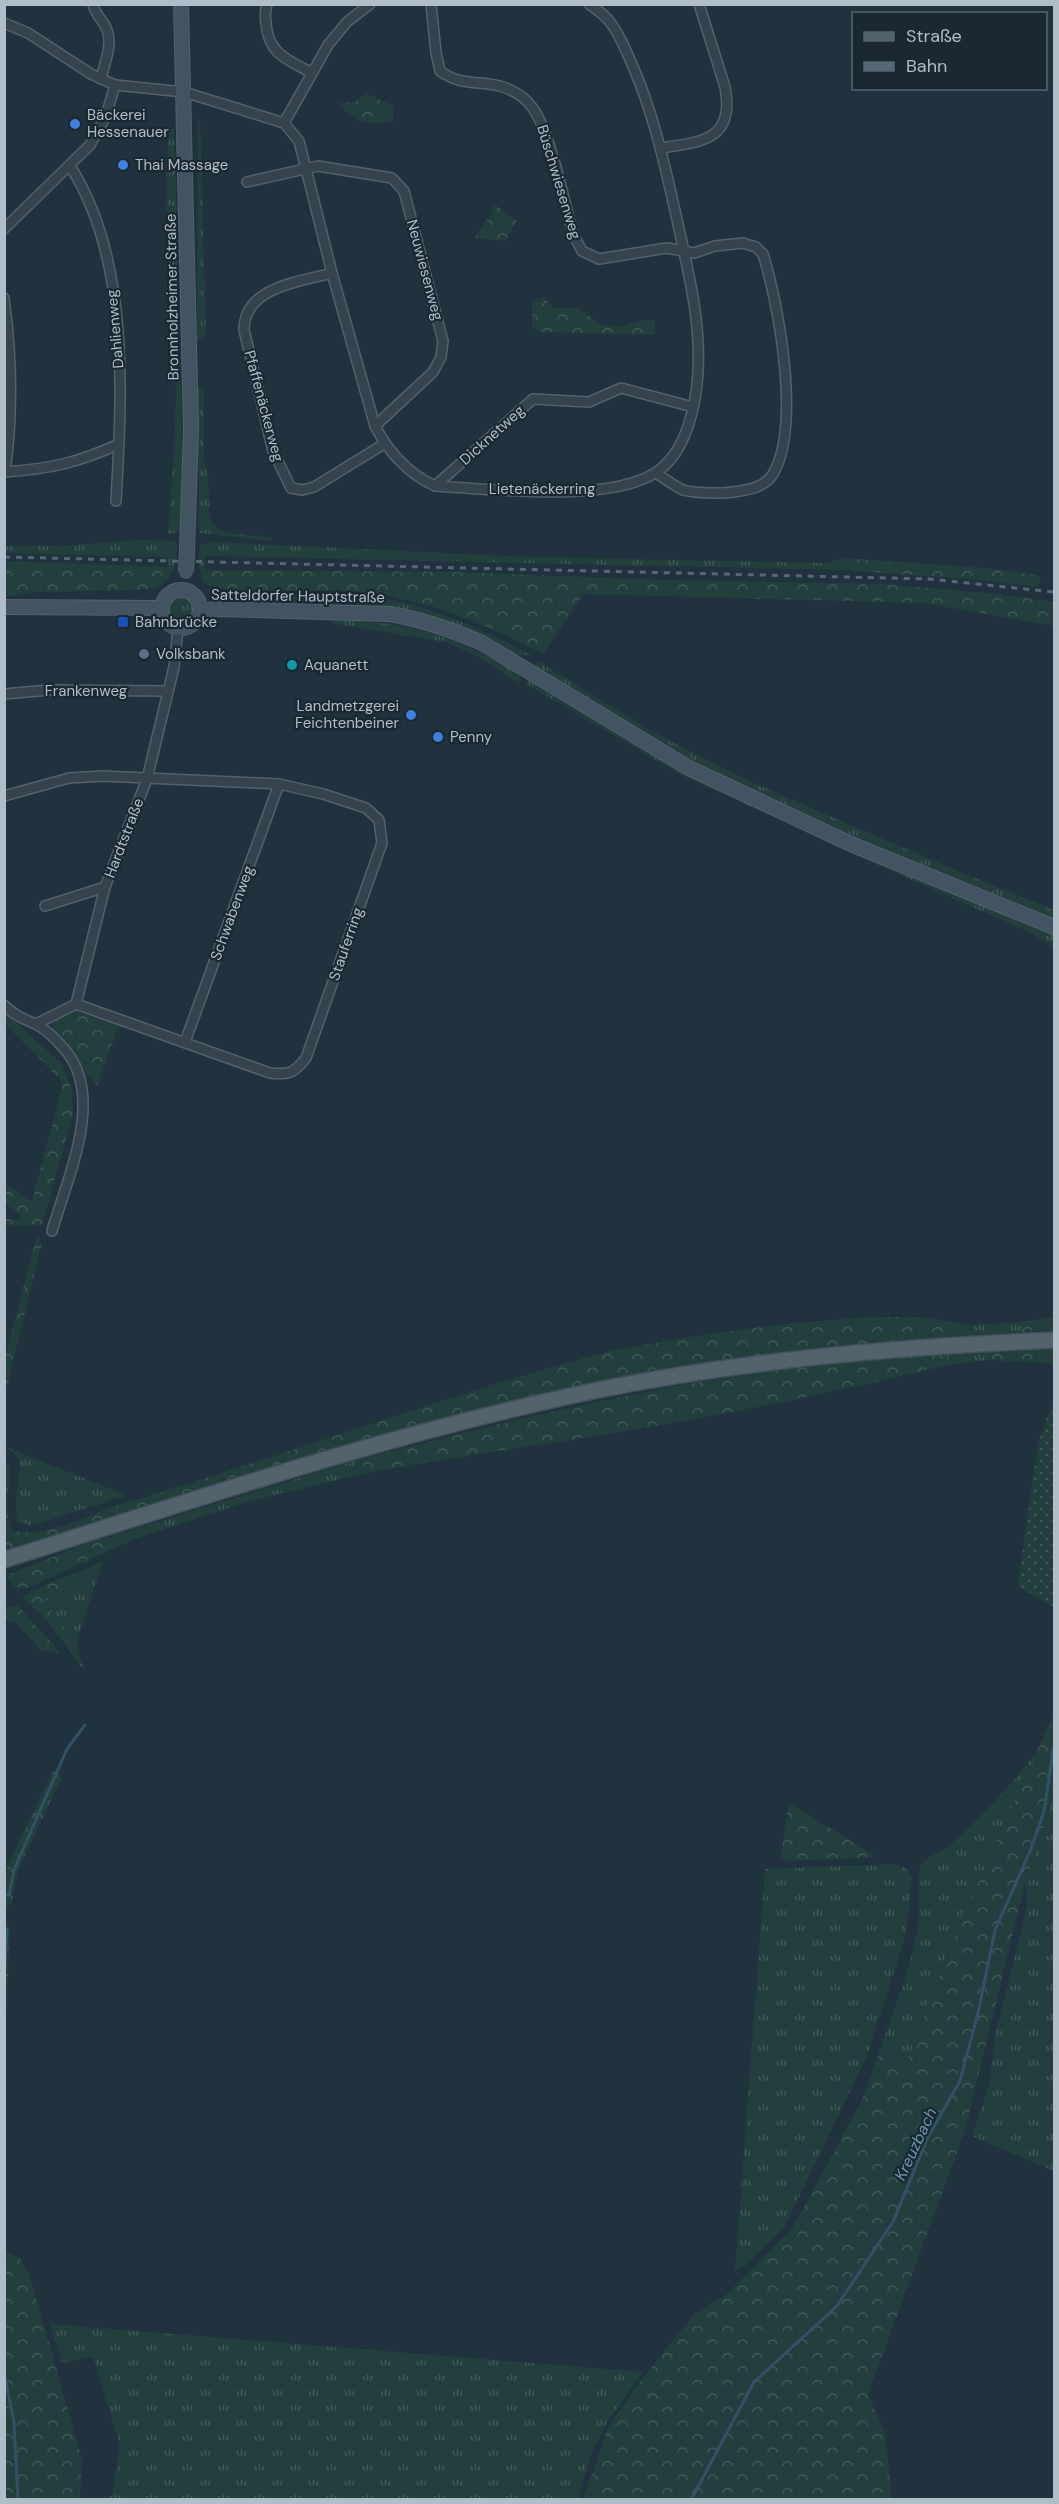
<svg xmlns="http://www.w3.org/2000/svg" width="1059" height="2504" viewBox="0 0 1059 2504" font-family="'DM Sans',sans-serif">
  <style>
    .grass { fill: url(#grass-tufts) }
    .forest { fill: url(#forest-crowns) }
    .garden { fill: url(#garden-dots) }
    .lines { fill: none; stroke-linecap: round; stroke-linejoin: round }
    .stream { stroke: #325167; stroke-width: 3 }
    .street-casing { stroke: #53616b; stroke-width: 12 }
    .secondary-casing { stroke: #53616b; stroke-width: 16 }
    .primary-casing { stroke: #414f59; stroke-width: 18 }
    .street { stroke: #34434e; stroke-width: 9 }
    .secondary { stroke: #425361; stroke-width: 14 }
    .primary { stroke: #52636e; stroke-width: 15 }
    .rail { stroke: #566875; stroke-width: 3; stroke-dasharray: 6 6; stroke-linecap: butt }
    .secondary-bridge-casing { stroke: #53616b; stroke-width: 16; stroke-linecap: butt }
    .secondary-bridge { stroke: #425361; stroke-width: 14 }
    .shop-dot { fill: #3f7fe0; stroke: #1a2832; stroke-width: 2 }
    .transit-dot { fill: #1a4fb4; stroke: #1a2832; stroke-width: 2 }
    .service-dot { fill: #5c6f8a; stroke: #1a2832; stroke-width: 2 }
    .culture-dot { fill: #0f9aa8; stroke: #1a2832; stroke-width: 2 }
    .labels { text-anchor: middle; stroke-width: 4.5; stroke-linejoin: round; paint-order: stroke }
    .poi-label { font-size: 15px; fill: #b0bec9; stroke: #1a2832; text-anchor: start }
    .street-label { font-size: 15px; fill: #b0bec9; stroke: #1a2832 }
    .water-label { font-size: 16px; font-style: italic; fill: #6d96b0; stroke: #1a2832 }
  </style>
  <defs>
    <pattern id="grass-tufts" width="24" height="20" patternUnits="userSpaceOnUse" patternTransform="scale(1.5)"><rect width="24" height="20" fill="#223f3d"/><path d="M3 7l-1-3M5 7V3M7 7l1-3M15 17l-1-3M17 17v-4M19 17l1-3" fill="none" stroke="#405958"/></pattern>
    <pattern id="forest-crowns" width="20" height="18" patternUnits="userSpaceOnUse" patternTransform="scale(1.5)"><rect width="20" height="18" fill="#223f3d"/><path d="M2 6a3 3 0 1 1 6 0M12 15a3 3 0 1 1 6 0" fill="none" stroke="#405958"/></pattern>
    <pattern id="garden-dots" width="8" height="8" patternUnits="userSpaceOnUse" patternTransform="scale(1.5)"><rect width="8" height="8" fill="#223f3d"/><path d="M2 2h.1M6 6h.1" fill="none" stroke="#405958" stroke-width="1.8" stroke-linecap="round"/></pattern>
  </defs>
  <rect width="100%" height="100%" fill="#20323e"/>
  <g class="grass">
    <path d="M 198,118 L 200,122 L 206,336 L 197,340 Z"/>
    <path d="M 170,128 L 174,129 L 180,328 L 183,520 L 178,532 L 168,534 C 172,476 178,418 175,360 C 173,283 160,205 170,128 Z"/>
    <path d="M 198,387 L 204,388 L 204,459 L 208,475 L 210,520 L 217,529 L 235,534 L 272,537 L 270,541 L 199,533 Z"/>
    <path d="M 141,540 L 174,541 L 178,545 L 174,568 L 167,581 L 167,557 L 5,553 L 5,546 L 61,546 Z"/>
    <path d="M 210,542 L 530,557 L 826,563 L 843,558 L 843,570 L 205,556 L 204,583 C 199,570 197,560 200,546 Z"/>
    <path d="M 341,594 C 360,596 382,597 401,602 C 445,613 491,633 530,655 L 512,656 L 391,608 L 339,602 L 225,601 L 222,595 Z"/>
    <circle cx="181" cy="608" r="12"/>
    <path d="M 341,620 C 412,622 460,638 520,674 L 519,684 L 478,657 L 446,642 L 330,623 Z"/>
    <path d="M 539,662 L 653,732 L 749,781 L 941,864 L 1054,910 L 1054,919 C 930,867 802,819 684,755 C 632,726 581,695 530,666 Z"/>
    <path d="M 529,677 L 777,815 L 783,821 L 687,778 L 526,684 Z"/>
    <path d="M 800,823 L 1054,934 L 1054,948 L 1033,934 L 791,826 Z"/>
    <path d="M 954,1322 L 969,1325 L 1021,1322 L 1021,1332 L 954,1337 Z"/>
    <path d="M 986,1349 L 987,1360 L 948,1365 L 946,1352 Z"/>
    <path d="M 6,1447 L 126,1495 L 31,1526 L 18,1521 C 13,1499 20,1482 20,1460 Z"/>
    <path d="M 361,1459 L 366,1473 L 250,1501 L 132,1540 L 128,1531 Z"/>
    <path d="M 103,1561 L 76,1644 L 44,1601 L 84,1570 Z"/>
    <path d="M 1038,1749 L 949,1948 L 907,2063 L 878,2056 C 891,2016 913,1966 918,1924 C 920,1912 916,1872 921,1865 C 927,1855 943,1852 951,1844 C 983,1814 1013,1785 1038,1749 Z"/>
    <path d="M 1054,1777 L 1054,2171 L 972,2136 L 990,2081 L 995,2036 L 1025,1916 L 1028,1896 L 1025,1883 L 1049,1813 Z"/>
    <path d="M 893,1864 L 906,1868 L 912,1877 L 906,1934 L 867,2056 L 784,2228 L 752,2259 L 735,2272 L 765,1869 Z"/>
    <path d="M 50,2324 L 643,2372 L 608,2421 L 591,2454 L 578,2499 L 89,2499 L 112,2496 L 120,2445 L 93,2357 L 62,2363 Z"/>
  </g>
  <g class="forest">
    <path d="M 366,93 L 394,107 L 392,122 C 366,123 355,125 339,103 L 355,102 Z"/>
    <path d="M 494,204 L 517,221 L 505,241 L 475,238 L 491,214 Z"/>
    <path d="M 544,297 L 553,308 L 578,308 L 602,325 L 622,327 L 637,321 L 655,320 L 655,335 L 541,332 L 534,329 L 532,326 L 532,300 Z"/>
    <path d="M 843,558 L 997,569 L 1041,576 L 1038,587 L 970,579 L 843,570 Z"/>
    <path d="M 5,561 L 168,567 L 167,581 L 154,588 L 140,590 L 35,592 L 5,597 Z"/>
    <path d="M 204,570 L 457,572 L 666,580 L 882,584 L 999,594 L 1054,602 L 1054,626 L 924,603 L 583,594 L 543,654 C 485,623 427,600 363,592 C 328,588 227,597 204,583 Z"/>
    <path d="M 71,1010 L 119,1025 L 97,1086 L 52,1029 L 56,1019 Z"/>
    <path d="M 4,1011 L 62,1064 L 72,1091 L 73,1114 L 42,1225 L 5,1226 L 5,1219 L 19,1219 L 21,1215 L 5,1203 L 5,1184 L 32,1201 L 62,1088 L 60,1079 L 5,1024 Z"/>
    <path d="M 37,1235 L 42,1244 L 5,1394 L 5,1358 Z"/>
    <path d="M 884,1317 L 915,1317 L 954,1322 L 954,1337 L 813,1351 L 372,1439 L 221,1483 L 5,1554 L 4,1464 L 9,1464 C 12,1489 1,1506 13,1531 C 51,1538 89,1513 125,1503 C 282,1456 435,1399 592,1356 C 618,1348 646,1345 672,1340 C 742,1328 813,1320 884,1317 Z"/>
    <path d="M 1054,1317 L 1054,1330 L 1021,1332 L 1021,1322 Z"/>
    <path d="M 1054,1348 L 1054,1363 L 987,1360 L 986,1349 Z"/>
    <path d="M 946,1352 L 948,1365 C 837,1392 725,1415 613,1433 C 531,1447 448,1457 366,1473 L 361,1459 C 452,1436 543,1412 635,1394 C 737,1373 842,1362 946,1352 Z"/>
    <path d="M 128,1531 L 132,1540 L 27,1588 L 13,1587 L 7,1575 L 85,1544 Z"/>
    <path d="M 84,1570 L 44,1601 L 76,1644 L 85,1672 L 50,1624 L 22,1597 L 54,1581 Z"/>
    <path d="M 18,1606 L 58,1650 L 60,1654 L 41,1650 L 16,1623 L 5,1620 L 5,1607 Z"/>
    <path d="M 1054,1713 L 1054,1777 L 1049,1813 L 1025,1883 L 965,2131 L 868,2394 L 885,2434 L 892,2499 L 583,2499 L 608,2428 L 636,2387 L 694,2314 L 726,2295 L 792,2229 L 861,2102 L 878,2056 L 907,2063 L 949,1948 Z"/>
    <path d="M 54,1769 L 62,1777 L 17,1873 L 12,1903 L 5,1909 L 5,1876 L 8,1864 Z"/>
    <path d="M 789,1803 L 877,1857 L 780,1861 Z"/>
    <path d="M 5,1921 L 8,1923 L 10,1929 L 5,2045 Z"/>
    <path d="M 4,2252 L 19,2257 L 29,2273 L 82,2459 L 80,2499 L 5,2499 Z"/>
  </g>
  <path class="garden" d="M 1054,1398 L 1054,1608 L 1021,1588 L 1018,1583 L 1038,1444 Z"/>
  <g class="lines">
    <g class="stream">
      <path d="M 4,1895 L 9,1895 L 14,1870 L 67,1749 L 85,1725"/>
      <path d="M 4,1982 L 7,1929"/>
      <path d="M 4,2373 L 14,2422 L 18,2500"/>
      <path d="M 691,2500 L 754,2382 L 837,2306 L 893,2222 L 928,2137 L 960,2081 L 978,2013 L 995,1930 L 1031,1849 L 1044,1811 L 1054,1745"/>
    </g>
    <g class="street-casing">
      <g id="street">
        <path d="M 93,4 C 95,15 104,21 107,30 C 113,45 104,64 101,79"/>
        <path d="M 267,4 C 265,11 265,17 266,23 C 268,54 288,60 312,73"/>
        <path d="M 431,4 L 436,53 L 440,71 C 463,88 482,79 506,88 C 516,92 526,98 532,107 C 551,133 564,201 573,234 L 582,251 L 599,259 L 667,248 L 694,253 L 715,246 L 743,243 L 756,247 L 763,254 C 779,306 801,426 773,474 C 764,488 748,490 733,492 C 721,494 694,493 683,490 C 674,486 664,478 656,473"/>
        <path d="M 4,23 L 28,33 L 91,74 L 115,85 L 184,92 L 284,123 L 299,141 L 332,273 L 375,426 C 389,453 407,473 435,486 C 490,489 608,503 655,473 C 686,454 696,406 698,372 C 701,318 687,267 676,215 C 664,162 653,111 631,62 C 625,49 619,33 610,22 C 605,15 596,9 589,4"/>
        <path d="M 284,123 L 328,45 L 347,22 L 370,4"/>
        <path d="M 661,148 C 703,142 735,139 725,87 L 699,4"/>
        <path d="M 70,166 C 130,259 122,394 116,501"/>
        <path d="M 247,182 L 318,166 L 392,178 L 404,191 L 443,341 L 441,357 L 433,372 L 375,426"/>
        <path d="M 4,229 L 90,145 L 106,116 L 115,85"/>
        <path d="M 332,273 C 299,282 244,287 244,330 L 273,451 L 291,488 L 302,490 L 314,487 L 384,444"/>
        <path d="M 4,298 C 12,356 13,414 5,472"/>
        <path d="M 4,472 C 50,469 77,463 119,444"/>
        <path d="M 435,486 L 533,399 L 589,402 L 621,388 L 693,407"/>
        <path d="M 4,694 L 49,690 L 168,691"/>
        <path d="M 4,796 L 69,778 L 103,776 L 279,784 L 323,794 L 366,808 L 379,820 L 382,843 L 306,1058 C 294,1073 290,1075 270,1073 L 76,1004"/>
        <path d="M 45,906 L 105,887"/>
        <path d="M 4,1005 C 17,1017 20,1017 35,1024 C 45,1028 59,1043 66,1051 C 105,1098 67,1179 52,1231"/>
        <path d="M 36,1024 L 76,1004 L 105,887 L 147,779 L 174,667 L 178,628"/>
        <path d="M 185,1042 L 279,784"/>
      </g>
    </g>
    <g class="secondary-casing">
      <g id="secondary">
        <path d="M 181,4 L 191,429 L 187,550"/>
        <circle cx="181" cy="609" r="19"/>
        <path d="M 4,607 L 161,608"/>
        <path d="M 200,611 L 218,609 L 389,614 C 421,619 452,630 482,643 L 689,768 L 851,844 L 1054,927"/>
      </g>
    </g>
    <g class="primary-casing">
      <path id="primary" d="M 4,1560 C 202,1497 399,1431 603,1389 C 752,1359 903,1347 1054,1340"/>
    </g>
    <use href="#street" class="street"/>
    <use href="#secondary" class="secondary"/>
    <use href="#primary" class="primary"/>
    <path class="rail" d="M 4,557 L 929,579 L 1054,592"/>
    <g class="secondary-bridge-casing">
      <path id="secondary-bridge" d="M 186,572 L 187,550"/>
    </g>
    <use href="#secondary-bridge" class="secondary-bridge"/>
  </g>
  <g class="shop-dot">
    <circle cx="75" cy="124" r="6"/>
    <circle cx="123" cy="165" r="6"/>
    <circle cx="411" cy="715" r="6"/>
    <circle cx="438" cy="737" r="6"/>
  </g>
  <rect class="transit-dot" x="117" y="616" width="12" height="12" rx="3"/>
  <circle class="service-dot" cx="144" cy="654" r="6"/>
  <circle class="culture-dot" cx="292" cy="665" r="6"/>
  <g class="labels">
    <g class="poi-label">
      <text x="87" y="120">Bäckerei<tspan x="87" dy="17">Hessenauer</tspan></text>
      <text x="135" y="170">Thai Massage</text>
      <text x="135" y="627">Bahnbrücke</text>
      <text x="156" y="659">Volksbank</text>
      <text x="304" y="670">Aquanett</text>
      <text x="399" y="711" text-anchor="end">Landmetzgerei<tspan x="399" dy="17">Feichtenbeiner</tspan></text>
      <text x="450" y="742">Penny</text>
    </g>
    <g class="street-label">
      <text transform="translate(559 182) rotate(73)" y="5">Büschwiesenweg</text>
      <text transform="translate(425 270) rotate(75)" y="5">Neuwiesenweg</text>
      <text transform="translate(172 297) rotate(-91)" y="5">Bronnholzheimer Straße</text>
      <text transform="translate(115 329) rotate(-95)" y="5">Dahlienweg</text>
      <text transform="translate(264 406) rotate(75)" y="5">Pfaffenäckerweg</text>
      <text transform="translate(492 435) rotate(-42)" y="5">Dicknetweg</text>
      <text x="542" y="494">Lietenäckerring</text>
      <text transform="translate(298 596) rotate(1)" y="5">Satteldorfer Hauptstraße</text>
      <text x="86" y="696">Frankenweg</text>
      <text transform="translate(124 838) rotate(-69)" y="5">Hardtstraße</text>
      <text transform="translate(232 913) rotate(-70)" y="5">Schwabenweg</text>
      <text transform="translate(346 944) rotate(-71)" y="5">Stauferring</text>
    </g>
    <g class="water-label">
      <text transform="translate(915 2144) rotate(-65)" y="6">Kreuzbach</text>
    </g>
  </g>
  <rect width="1059" height="2504" fill="none" stroke="#b0bec9" stroke-width="12"/>
  <rect x="852" y="12" width="195" height="78" fill="#1a2832" stroke="#56646e" stroke-width="1.5"/>
  <rect x="864" y="32" width="30" height="9" fill="#52636e" stroke="#56646e" stroke-width="1.5"/>
  <text x="906" y="42" font-size="18" fill="#b0bec9">Straße</text>
  <rect x="864" y="62" width="30" height="9" fill="#566875" stroke="#56646e" stroke-width="1.5"/>
  <text x="906" y="72" font-size="18" fill="#b0bec9">Bahn</text>
</svg>
